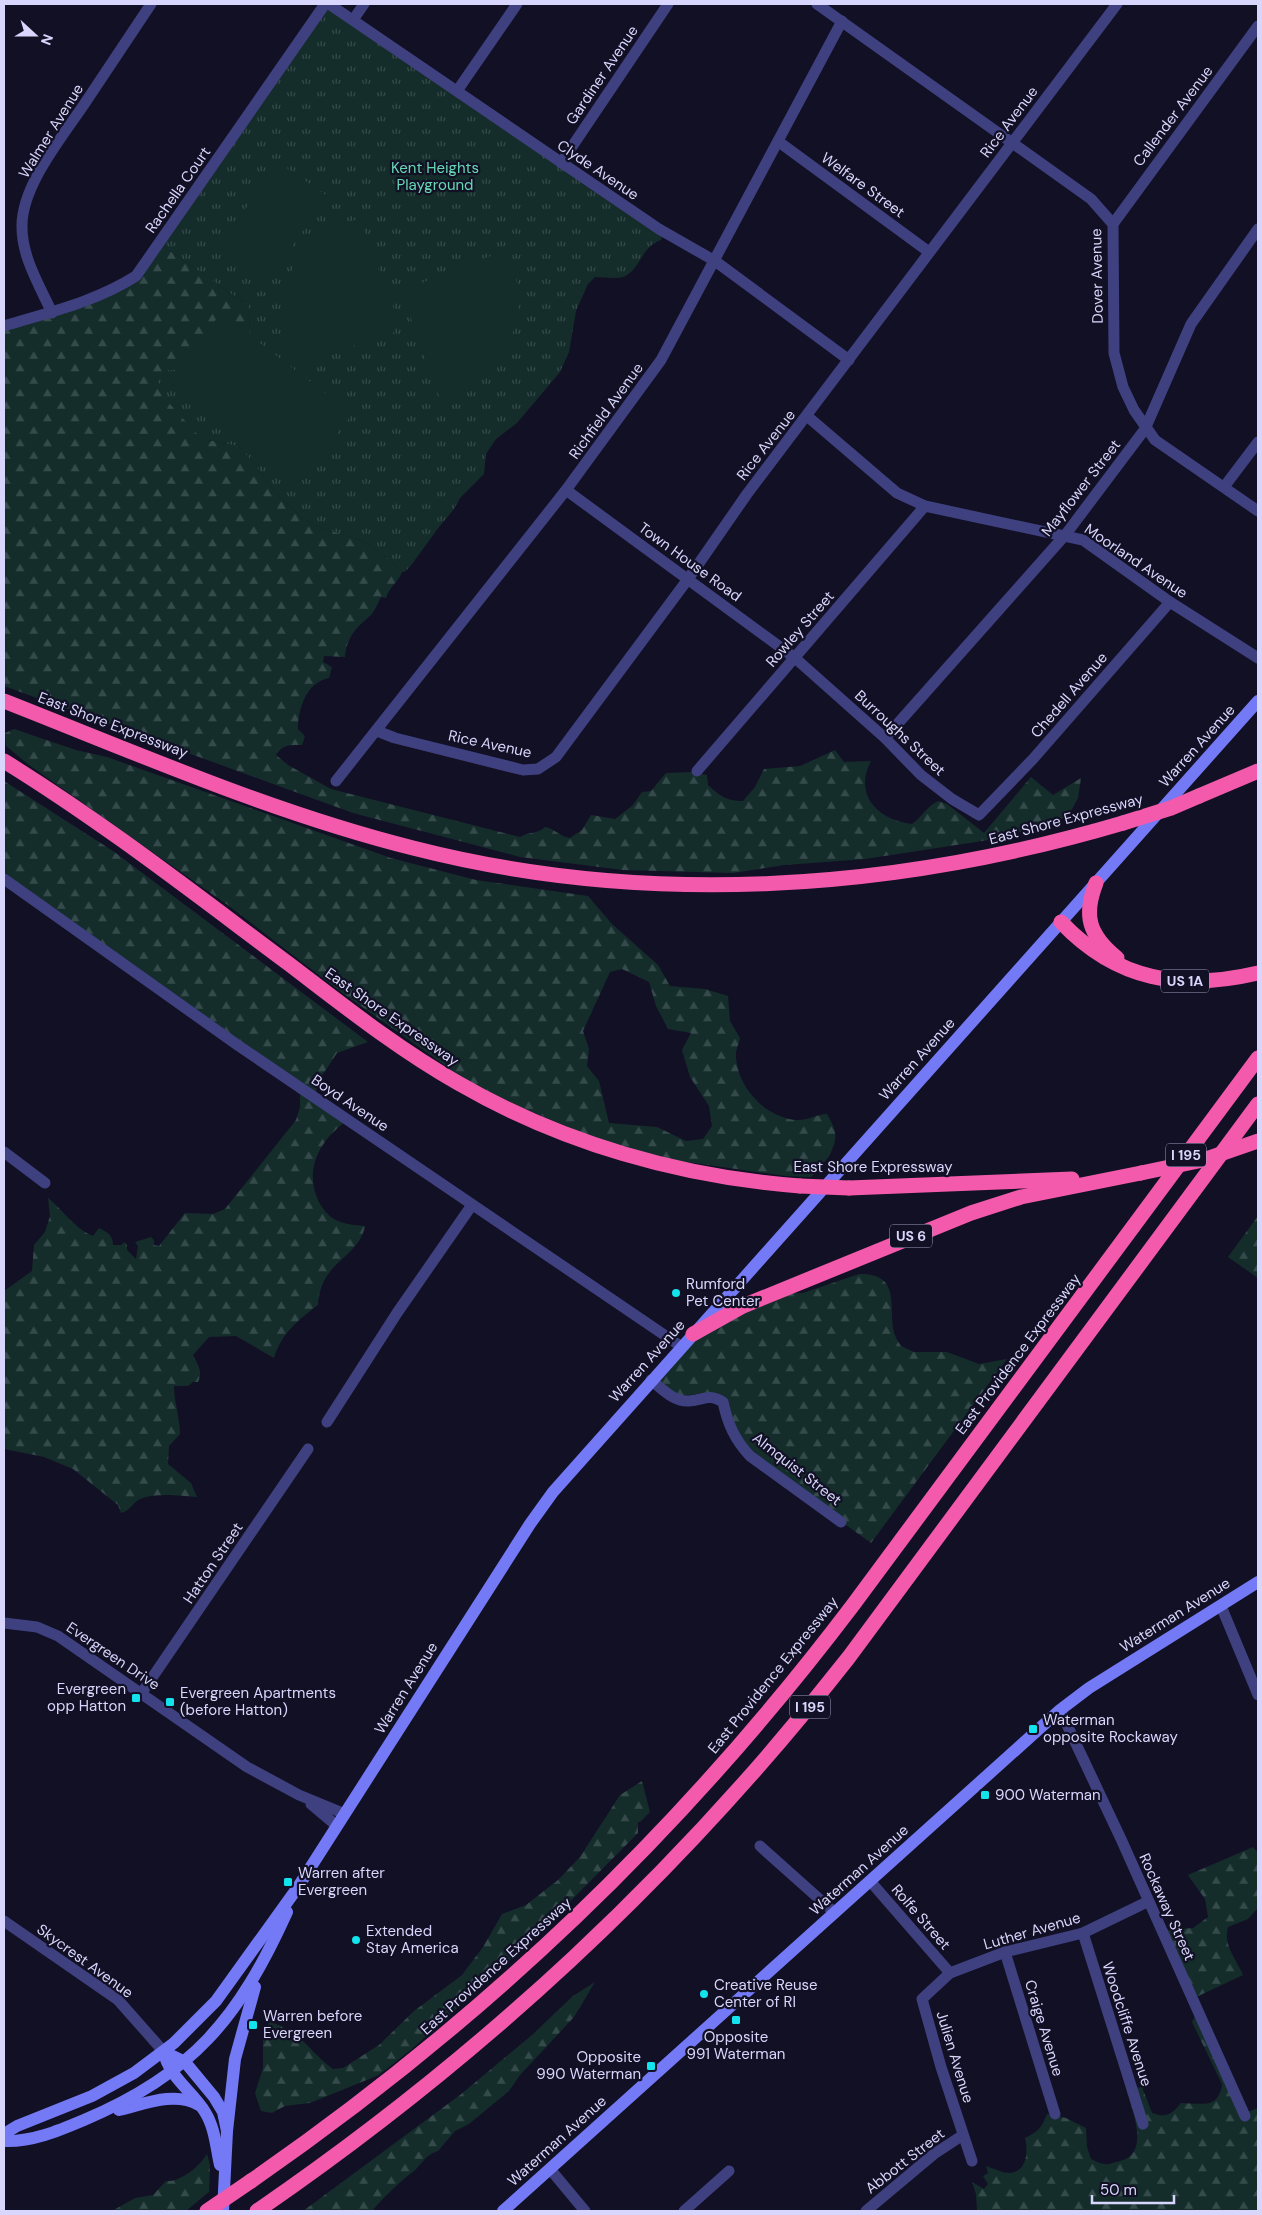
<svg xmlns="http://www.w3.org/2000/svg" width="1262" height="2215" viewBox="0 0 1262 2215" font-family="'DM Sans',sans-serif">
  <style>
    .forest { fill: url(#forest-firs); fill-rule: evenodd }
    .park { fill: url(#park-tufts) }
    .pitch { fill: #142d2b }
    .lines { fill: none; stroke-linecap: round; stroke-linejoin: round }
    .street { stroke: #3f407f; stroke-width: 11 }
    .secondary { stroke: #7479f5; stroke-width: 12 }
    .highway { stroke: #f35aac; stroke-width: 15 }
    .highway-bridge { stroke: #f35aac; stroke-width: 15 }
    .poi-dot { fill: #12e3ec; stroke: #121024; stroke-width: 2 }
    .labels { text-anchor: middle; stroke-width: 4.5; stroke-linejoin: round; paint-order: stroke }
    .shield { fill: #121024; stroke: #9d9bbb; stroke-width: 1 }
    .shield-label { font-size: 14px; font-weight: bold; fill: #d8d6fc }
    .street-label { font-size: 15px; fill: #d8d6fc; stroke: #121024 }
    .park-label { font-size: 15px; fill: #67d7b4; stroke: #121024 }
    .poi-label { font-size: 15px; fill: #d8d6fc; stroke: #121024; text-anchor: start }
  </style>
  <defs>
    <pattern id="forest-firs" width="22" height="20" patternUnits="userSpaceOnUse" patternTransform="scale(1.25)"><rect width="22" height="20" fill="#142d2b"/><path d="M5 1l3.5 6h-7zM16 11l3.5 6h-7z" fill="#354b4b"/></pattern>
    <pattern id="park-tufts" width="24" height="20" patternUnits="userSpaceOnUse" patternTransform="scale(1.25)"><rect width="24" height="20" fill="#142d2b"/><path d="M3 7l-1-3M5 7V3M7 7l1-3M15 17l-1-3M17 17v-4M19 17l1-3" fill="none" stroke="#354b4b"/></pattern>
  </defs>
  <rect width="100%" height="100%" fill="#121024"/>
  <g class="forest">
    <path d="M 163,246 L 249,306 L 250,336 L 208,440 L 238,446 L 254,463 L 273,490 L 302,518 L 325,529 L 364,541 L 389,559 L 402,572 C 399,581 390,586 386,598 L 381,597 C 378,603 375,610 371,615 C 356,628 347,636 345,657 L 324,656 L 323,662 L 332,667 L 329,678 C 307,682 298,708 298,729 L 305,736 L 302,745 C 290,745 283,744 276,755 L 288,765 L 331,789 L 520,837 C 529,831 537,835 545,827 C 554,828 560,837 570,838 L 582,830 L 591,815 L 615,819 L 633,805 L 642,792 L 651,791 L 666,773 L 692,772 L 707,775 L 708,785 C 720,796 726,801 743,801 L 755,787 L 764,769 L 800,766 L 835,750 L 844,762 L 871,761 C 853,795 878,820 912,824 C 922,817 927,806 938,801 L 947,804 L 984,833 L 1031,777 L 1053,795 L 1081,778 L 1078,798 L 1071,811 L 1059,821 L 989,840 L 865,859 L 785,865 L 733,873 L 623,870 L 520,857 L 353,813 L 4,686 L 4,328 L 138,281 Z"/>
    <path d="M 14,729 L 76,750 L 107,757 L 391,858 L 476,880 L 588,896 L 612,924 L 658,965 L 670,986 L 705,989 L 728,996 L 730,1021 L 740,1038 C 739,1044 735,1051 736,1057 C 738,1088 765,1117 796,1120 C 807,1121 817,1114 827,1114 C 830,1120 834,1126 835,1132 C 838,1148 822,1167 811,1177 L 786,1176 L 673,1160 L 607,1143 L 523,1108 L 470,1083 L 341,992 L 229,906 L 29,765 L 6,746 L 5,733 ZM 622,969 L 649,982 L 656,1006 L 668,1029 L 691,1033 L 682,1050 L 690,1077 L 709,1106 L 712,1126 L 703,1139 L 686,1141 L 657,1127 L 609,1123 L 599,1081 L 587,1066 L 589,1049 L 583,1031 L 610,972 Z"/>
    <path d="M 4,781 L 113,851 L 368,1042 L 337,1053 L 317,1083 L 316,1094 L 345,1122 C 321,1140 306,1166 316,1195 C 319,1205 328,1217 338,1221 C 347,1225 356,1225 365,1226 C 359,1258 320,1261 318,1305 C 298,1320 281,1334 274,1358 L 236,1336 L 209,1337 L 193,1355 C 198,1365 203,1371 198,1382 L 193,1382 L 188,1386 L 174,1386 C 174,1403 180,1417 180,1434 L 169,1446 L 168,1464 L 191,1483 L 197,1497 C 182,1496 157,1492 140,1499 C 133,1502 130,1511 121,1513 L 118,1505 L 73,1469 L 44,1457 L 4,1449 L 4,1291 L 32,1271 L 34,1245 L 45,1232 L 50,1216 L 48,1198 C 63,1210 75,1229 93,1236 L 99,1228 C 107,1232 113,1235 113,1245 L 121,1245 L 125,1242 L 127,1245 L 127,1250 L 136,1259 L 138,1246 L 135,1242 L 151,1237 L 154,1240 L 154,1245 L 159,1246 L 185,1213 L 213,1214 L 225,1209 L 296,1120 L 300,1107 L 300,1094 L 4,878 Z"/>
    <path d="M 1258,1216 L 1258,1278 L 1228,1257 Z"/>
    <path d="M 859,1274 C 898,1273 890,1301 893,1328 C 894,1335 897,1340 901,1346 L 914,1352 L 947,1352 L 979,1364 L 1007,1359 L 871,1543 L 752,1457 L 743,1447 L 724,1402 L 704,1393 L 681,1396 L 666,1394 L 652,1376 L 691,1333 L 784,1293 L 803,1293 Z"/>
    <path d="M 642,1781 L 650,1812 L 640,1822 L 638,1822 L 638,1833 L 529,1943 L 412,2049 L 379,2075 L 310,2103 L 285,2106 L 272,2113 L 261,2111 L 255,2093 L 263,2068 L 263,2039 L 269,2022 C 300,2029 310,2053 333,2069 L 343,2068 L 379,2045 L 414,2011 L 462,1975 L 483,1947 L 502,1914 L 526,1905 L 558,1880 L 580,1857 L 620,1795 Z"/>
    <path d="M 1253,1847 L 1258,1853 L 1258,1908 L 1248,1919 L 1228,1927 C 1223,1946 1236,1958 1243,1975 L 1194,1998 L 1167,1930 L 1193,1928 L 1208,1917 L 1205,1899 L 1188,1875 Z"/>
    <path d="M 595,1982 L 574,2017 L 520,2075 L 509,2091 L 469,2124 L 455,2131 L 438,2151 C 426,2154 422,2164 414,2171 C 398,2183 385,2196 372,2211 L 303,2211 L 460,2095 L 532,2035 L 573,1996 Z"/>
    <path d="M 1197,2013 L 1245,2113 L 1258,2108 L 1258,2211 L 977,2211 L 976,2194 L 972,2182 L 984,2189 L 988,2184 L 983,2176 L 988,2173 L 986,2166 C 993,2168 1002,2173 1009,2173 C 1028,2172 1028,2150 1025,2138 C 1038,2132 1042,2127 1047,2114 L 1066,2118 L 1086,2128 L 1087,2147 L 1091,2159 C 1105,2166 1106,2165 1120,2161 C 1151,2154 1132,2110 1126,2089 L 1142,2087 L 1152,2113 C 1167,2118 1171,2115 1181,2103 C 1201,2103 1219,2110 1222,2084 L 1192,2022 Z"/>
    <path d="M 207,2154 L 210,2165 L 209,2192 L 186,2211 L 112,2211 L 135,2198 L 153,2195 L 166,2181 C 181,2182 199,2167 207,2154 Z"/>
  </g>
  <path class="park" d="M 325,4 L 663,231 L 661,240 C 641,246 641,270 623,277 C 616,279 603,277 595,277 L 588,284 L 576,311 L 569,352 L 560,372 L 517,423 L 496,439 L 486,454 L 484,474 L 460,498 L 454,509 L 439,527 L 412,564 L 406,571 L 402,572 L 389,559 L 364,541 L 325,529 L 302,518 L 273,490 L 254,463 L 238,446 L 208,440 L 196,433 L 168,402 L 158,381 L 163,371 L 190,368 L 250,336 L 249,306 L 163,246 Z"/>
  <g class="pitch">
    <path d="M 278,162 L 327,196 L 268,281 L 219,247 Z"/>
    <path d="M 359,219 L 399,322 L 393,333 L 293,365 L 279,324 L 285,283 L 304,248 L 330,227 Z"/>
    <path d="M 511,248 L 520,302 L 510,344 L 479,378 L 440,399 L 404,299 L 409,288 Z"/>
    <path d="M 221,313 L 352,414 L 299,483 L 168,381 Z"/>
  </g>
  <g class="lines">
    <g class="street">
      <path d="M 329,4 L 659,229 L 715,261 L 849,360"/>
      <path d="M 817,4 L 1091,199 L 1113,224 L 1114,353 L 1123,387 L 1134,410 L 1155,440 L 1258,511"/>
      <path d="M 353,20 L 364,4"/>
      <path d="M 457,91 L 517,4"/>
      <path d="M 779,142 L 929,252"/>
      <path d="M 561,163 L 668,4"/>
      <path d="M 1113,224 L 1258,26"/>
      <path d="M 52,313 C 40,286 22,258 22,227 C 21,186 63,136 85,103 C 107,70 129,37 151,4"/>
      <path d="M 4,326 C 50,312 95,302 136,276 L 325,4"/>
      <path d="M 807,416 L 897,493 L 925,506 L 1083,540 L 1170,602 L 1258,658"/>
      <path d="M 1224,487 L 1258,442"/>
      <path d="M 566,490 L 795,658 L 885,738 L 921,775 L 952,799 L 979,815 L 1033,759 L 1170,602"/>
      <path d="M 377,731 L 395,738 L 523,770 L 538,769 L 556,757 L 688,579 L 747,494 L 1117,4"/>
      <path d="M 885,738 L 1066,534 L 1145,429 L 1191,324 L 1258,229"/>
      <path d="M 697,771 L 925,506"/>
      <path d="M 336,781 L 566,490 L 661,360 L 842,21"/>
      <path d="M 4,879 L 236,1044 L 682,1347"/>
      <path d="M 4,1152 L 45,1183"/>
      <path d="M 651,1380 C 662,1389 674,1402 689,1401 C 705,1400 707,1393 723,1402 C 728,1425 735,1440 750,1456 L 841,1522"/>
      <path d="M 327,1422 L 397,1313 L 472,1205"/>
      <path d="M 1221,1606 L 1258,1695"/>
      <path d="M 4,1623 L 37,1627 L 58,1636 L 247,1767 L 299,1795 L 345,1814"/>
      <path d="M 141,1694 L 308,1449"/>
      <path d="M 1060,1710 L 1121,1839 L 1245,2116"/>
      <path d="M 311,1804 L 337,1826"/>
      <path d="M 760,1846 L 835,1913"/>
      <path d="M 870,1881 L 950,1973"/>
      <path d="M 4,1921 L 118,2000 L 164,2052"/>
      <path d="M 1083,1933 L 1143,2124"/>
      <path d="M 1005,1952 L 1055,2114"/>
      <path d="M 972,2161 L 941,2067 L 922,1999 L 950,1973 L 1005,1952 L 1083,1933 L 1147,1902"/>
      <path d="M 550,2169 L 585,2211"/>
      <path d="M 684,2211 L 729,2171"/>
      <path d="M 866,2211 L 934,2154 L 963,2135"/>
    </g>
    <g class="secondary">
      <path d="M 164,2052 L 185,2062 L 214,2097 L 223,2112 L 227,2131 L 223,2211"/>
      <path d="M 164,2052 C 168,2076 193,2092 205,2112 C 215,2128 216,2147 220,2165"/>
      <path d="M 119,2110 C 144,2104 175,2091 199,2105"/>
      <path d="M 227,2131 L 235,2059 L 255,1987"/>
      <path d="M 4,2134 L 17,2126 L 92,2096 L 134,2073 L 174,2043 L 216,2001 L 298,1887 L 530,1524 L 553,1492 L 1258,701"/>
      <path d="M 4,2141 C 32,2142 58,2131 84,2120 C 193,2074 239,2018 287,1912"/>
      <path d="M 503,2211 L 1060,1710 L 1089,1688 L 1258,1582"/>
    </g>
    <g class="highway">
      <path d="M 4,701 C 139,754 273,813 413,848 C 648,908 893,891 1123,823"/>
      <path d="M 4,761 C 103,822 195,894 289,964 C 344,1006 398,1049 458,1083 C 562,1143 680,1177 800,1186"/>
      <path d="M 1199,796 L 1258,771"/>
      <path d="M 1096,883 C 1083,916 1089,935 1117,958"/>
      <path d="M 1061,922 C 1117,981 1181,991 1258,973"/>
      <path d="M 849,1188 L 1072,1179"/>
      <path d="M 693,1334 L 743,1306 L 971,1213 L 1021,1197 L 1141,1173"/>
      <path d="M 251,2181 C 485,2019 681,1832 853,1605 L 1258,1058"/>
      <path d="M 257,2211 C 484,2055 679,1874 849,1657 L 1258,1104"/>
    </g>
    <g class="highway-bridge">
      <path d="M 1123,823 L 1171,808 L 1199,796"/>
      <path d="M 1141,1173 L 1203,1160 L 1258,1141"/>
      <path d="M 800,1186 L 849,1188"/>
      <path d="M 207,2211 L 251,2181"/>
    </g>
  </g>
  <g class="poi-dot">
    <circle cx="676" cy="1293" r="5"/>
    <rect x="131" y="1693" width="10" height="10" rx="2.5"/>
    <rect x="165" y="1697" width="10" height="10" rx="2.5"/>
    <rect x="1028" y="1724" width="10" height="10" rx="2.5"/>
    <rect x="980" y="1790" width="10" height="10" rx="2.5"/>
    <rect x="283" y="1877" width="10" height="10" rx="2.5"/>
    <circle cx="356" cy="1940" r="5"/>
    <circle cx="704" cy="1994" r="5"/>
    <rect x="731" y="2015" width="10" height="10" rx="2.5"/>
    <rect x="248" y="2020" width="10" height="10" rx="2.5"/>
    <rect x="646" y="2061" width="10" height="10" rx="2.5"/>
  </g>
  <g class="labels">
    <g class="shield">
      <rect x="1161" y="969.5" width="48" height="23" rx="4"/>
      <rect x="1166" y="1143.5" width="40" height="23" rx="4"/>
      <rect x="890" y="1224.5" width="42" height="23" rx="4"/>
      <rect x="790" y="1695.5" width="40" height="23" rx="4"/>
    </g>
    <g class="shield-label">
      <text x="1185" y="986">US 1A</text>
      <text x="1186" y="1160">I 195</text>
      <text x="911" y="1241">US 6</text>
      <text x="810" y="1712">I 195</text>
    </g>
    <g class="street-label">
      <text transform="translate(602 75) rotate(-56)" y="5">Gardiner Avenue</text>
      <text transform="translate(1173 116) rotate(-53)" y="5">Callender Avenue</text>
      <text transform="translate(1009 122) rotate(-53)" y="5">Rice Avenue</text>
      <text transform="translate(51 131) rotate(-58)" y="5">Walmer Avenue</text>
      <text transform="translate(598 170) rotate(34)" y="5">Clyde Avenue</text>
      <text transform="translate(863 185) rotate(36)" y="5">Welfare Street</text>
      <text transform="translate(178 190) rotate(-55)" y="5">Rachella Court</text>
      <text transform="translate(1097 276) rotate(-91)" y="5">Dover Avenue</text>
      <text transform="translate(606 411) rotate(-54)" y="5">Richfield Avenue</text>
      <text transform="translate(766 445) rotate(-52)" y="5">Rice Avenue</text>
      <text transform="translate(1081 488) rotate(-52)" y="5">Mayflower Street</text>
      <text transform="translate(1136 561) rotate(34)" y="5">Moorland Avenue</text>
      <text transform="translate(690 562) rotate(36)" y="5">Town House Road</text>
      <text transform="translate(800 629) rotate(-49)" y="5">Rowley Street</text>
      <text transform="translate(1069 695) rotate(-49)" y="5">Chedell Avenue</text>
      <text transform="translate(113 725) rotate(21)" y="5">East Shore Expressway</text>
      <text transform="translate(900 733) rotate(43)" y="5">Burroughs Street</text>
      <text transform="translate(490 744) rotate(12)" y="5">Rice Avenue</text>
      <text transform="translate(1197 746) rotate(-48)" y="5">Warren Avenue</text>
      <text transform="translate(1066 819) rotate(-15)" y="5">East Shore Expressway</text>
      <text transform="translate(392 1017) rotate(35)" y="5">East Shore Expressway</text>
      <text transform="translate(917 1059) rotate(-48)" y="5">Warren Avenue</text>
      <text transform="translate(350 1103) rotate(34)" y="5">Boyd Avenue</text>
      <text x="873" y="1172">East Shore Expressway</text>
      <text transform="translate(1018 1354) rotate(-53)" y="5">East Providence Expressway</text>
      <text transform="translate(647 1361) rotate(-48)" y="5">Warren Avenue</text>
      <text transform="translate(797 1469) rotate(38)" y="5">Almquist Street</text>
      <text transform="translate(213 1563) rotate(-56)" y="5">Hatton Street</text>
      <text transform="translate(1175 1615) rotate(-32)" y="5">Waterman Avenue</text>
      <text transform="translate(113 1656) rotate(34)" y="5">Evergreen Drive</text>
      <text transform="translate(773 1675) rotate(-51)" y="5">East Providence Expressway</text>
      <text transform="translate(406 1688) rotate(-58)" y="5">Warren Avenue</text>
      <text transform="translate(859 1870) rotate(-42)" y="5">Waterman Avenue</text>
      <text transform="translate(1167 1907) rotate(66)" y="5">Rockaway Street</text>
      <text transform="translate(921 1917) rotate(49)" y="5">Rolfe Street</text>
      <text transform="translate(1032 1931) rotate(-16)" y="5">Luther Avenue</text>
      <text transform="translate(85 1961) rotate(36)" y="5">Skycrest Avenue</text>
      <text transform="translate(496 1966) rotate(-42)" y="5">East Providence Expressway</text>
      <text transform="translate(1127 2024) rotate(72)" y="5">Woodcliffe Avenue</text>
      <text transform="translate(1044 2028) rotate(73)" y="5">Craige Avenue</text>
      <text transform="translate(955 2057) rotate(73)" y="5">Julien Avenue</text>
      <text transform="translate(557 2141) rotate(-42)" y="5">Waterman Avenue</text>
      <text transform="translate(905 2161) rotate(-38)" y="5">Abbott Street</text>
    </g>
    <g class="park-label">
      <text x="435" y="173">Kent Heights<tspan x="435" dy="17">Playground</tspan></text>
    </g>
    <g class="poi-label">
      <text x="686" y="1289">Rumford<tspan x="686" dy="17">Pet Center</tspan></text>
      <text x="126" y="1694" text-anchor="end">Evergreen<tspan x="126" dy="17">opp Hatton</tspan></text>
      <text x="180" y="1698">Evergreen Apartments<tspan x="180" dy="17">(before Hatton)</tspan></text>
      <text x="1043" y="1725">Waterman<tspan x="1043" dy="17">opposite Rockaway</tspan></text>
      <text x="995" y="1800">900 Waterman</text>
      <text x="298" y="1878">Warren after<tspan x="298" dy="17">Evergreen</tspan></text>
      <text x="366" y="1936">Extended<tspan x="366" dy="17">Stay America</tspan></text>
      <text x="714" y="1990">Creative Reuse<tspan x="714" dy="17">Center of RI</tspan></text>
      <text x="263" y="2021">Warren before<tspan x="263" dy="17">Evergreen</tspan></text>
      <text x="736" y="2042" text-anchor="middle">Opposite<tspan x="736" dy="17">991 Waterman</tspan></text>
      <text x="641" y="2062" text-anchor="end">Opposite<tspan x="641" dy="17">990 Waterman</tspan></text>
    </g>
  </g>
  <rect width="1262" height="2215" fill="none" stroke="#d8d6fc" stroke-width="10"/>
  <g transform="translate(35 35) rotate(111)" stroke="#121024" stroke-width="4" paint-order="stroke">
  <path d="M0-4L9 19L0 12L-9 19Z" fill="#d8d6fc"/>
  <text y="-8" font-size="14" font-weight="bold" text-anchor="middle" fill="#d8d6fc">N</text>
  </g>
  <path d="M1092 2195v8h82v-8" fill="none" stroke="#d8d6fc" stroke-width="2.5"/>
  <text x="1100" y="2195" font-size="15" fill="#d8d6fc" stroke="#121024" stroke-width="4" paint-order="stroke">50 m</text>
</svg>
